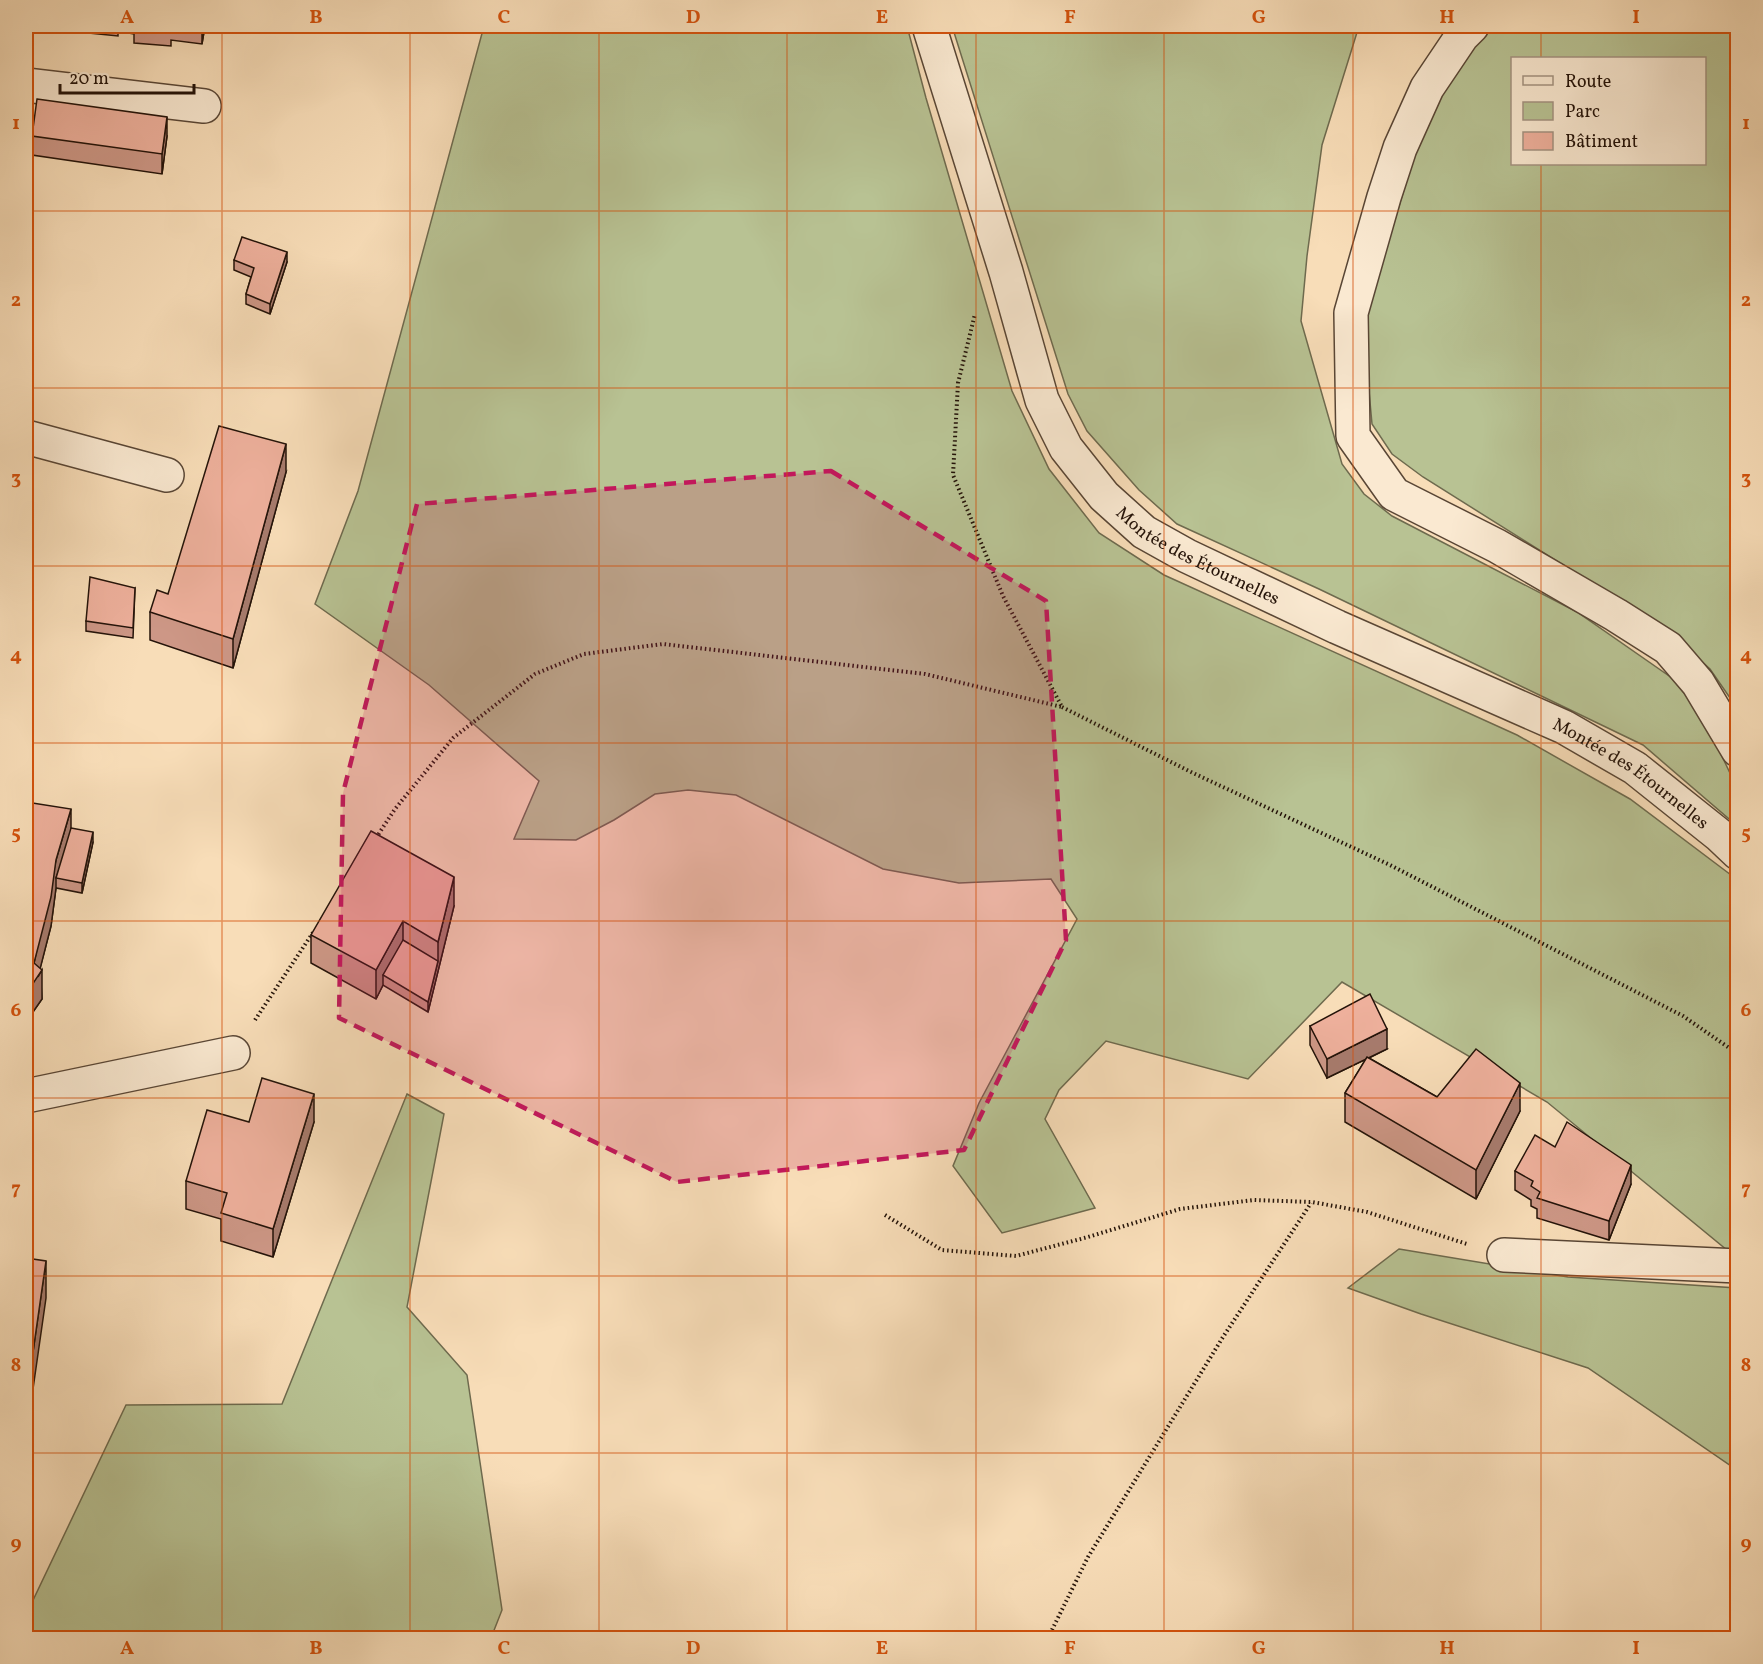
<svg xmlns="http://www.w3.org/2000/svg" width="1763" height="1664" viewBox="0 0 1763 1664" font-family="Vollkorn,serif">
  <style>
    .green { fill: #b8c293; stroke: #6e6a4e; stroke-width: 1.5; fill-rule: evenodd }
    .lines { fill: none; stroke-linecap: round; stroke-linejoin: round }
    .minor-casing { stroke: #594635; stroke-width: 36 }
    .path { stroke: #241309; stroke-width: 4; stroke-dasharray: 1.5 3; stroke-linecap: butt }
    .minor { stroke: #fae9d1; stroke-width: 33 }
    .wall { fill: #cd9786; stroke: #241309; stroke-width: 1.5 }
    .shaded-wall { fill: #a77b6d; stroke: #241309; stroke-width: 1.5 }
    .building { fill: #eeb09c; stroke: #241309; stroke-width: 1.5 }
    .marked { fill: #c2185b; fill-opacity: 0.2; stroke: #c2185b; stroke-width: 4.5; stroke-dasharray: 12 8; stroke-linejoin: round }
    .grid { fill: none; stroke: #d4520c; stroke-width: 1.5; stroke-opacity: 0.55 }
    .labels { text-anchor: middle; stroke-width: 4.5; stroke-linejoin: round; paint-order: stroke }
    .street-label { font-size: 18px; fill: #241309; stroke: #fae9d1 }
    .neatline { fill: none; stroke: #d4520c; stroke-width: 2 }
    .grid-label { font-size: 20px; text-anchor: middle; font-weight: bold; fill: #d4520c }
  </style>
  <rect width="100%" height="100%" fill="#f8ddb8"/>
  <filter id="stains"><feTurbulence type="fractalNoise" baseFrequency=".00333" numOctaves="4"/><feColorMatrix values="0 0 0 0 .2 0 0 0 0 .09 0 0 0 0 .02 0 0 0 .5 -.17"/></filter>
  <radialGradient id="worn" r=".72"><stop offset=".6" stop-color="#630" stop-opacity="0"/><stop offset="1" stop-color="#630" stop-opacity=".3"/></radialGradient>
  <g class="green">
    <path d="M 484,26 L 907,26 L 926,98 L 1012,391 L 1049,469 L 1099,533 L 1164,575 L 1517,735 L 1630,799 L 1731,875 L 1737,882 L 1737,1251 L 1727,1250 L 1547,1102 L 1342,982 L 1248,1079 L 1106,1041 L 1059,1090 L 1045,1119 L 1095,1208 L 1002,1233 L 953,1166 L 979,1103 L 1077,919 L 1051,879 L 959,883 L 883,869 L 736,795 L 688,790 L 655,794 L 614,820 L 576,840 L 514,839 L 539,781 L 429,685 L 315,604 L 358,491 Z"/>
    <path d="M 952,26 L 1359,26 L 1322,145 L 1307,256 L 1301,321 L 1342,464 L 1364,494 L 1392,516 L 1577,612 L 1672,678 L 1704,718 L 1737,788 L 1737,823 L 1735,824 L 1643,745 L 1319,589 L 1177,524 L 1139,490 L 1087,431 L 1068,394 Z"/>
    <path d="M 1488,26 L 1737,26 L 1737,708 L 1710,669 L 1667,630 L 1423,477 L 1392,454 L 1372,424 L 1363,325 L 1422,130 L 1443,88 ZM 1512,58 L 1704,58 L 1704,164 L 1512,164 Z"/>
    <path d="M 407,1094 L 444,1114 L 407,1307 L 467,1375 L 502,1610 L 491,1638 L 26,1638 L 26,1615 L 126,1405 L 282,1404 Z"/>
    <path d="M 1399,1249 L 1568,1277 L 1737,1288 L 1737,1470 L 1588,1368 L 1421,1314 L 1348,1288 Z"/>
  </g>
  <g class="lines">
    <g class="minor-casing">
      <g id="minor">
        <path id="s1" d="M 929,26 L 1006,272 L 1042,400 L 1066,448 L 1104,496 L 1144,532 L 1187,556 L 1337,627 L 1564,727 L 1635,768 L 1719,835 L 1738,853"/>
        <path d="M 1472,26 L 1462,36 L 1427,88 L 1400,148 L 1384,197 L 1351,313 L 1353,436 L 1394,494 L 1497,546 L 1616,615 L 1668,648 L 1698,683 L 1738,750"/>
        <path d="M 26,85 L 204,106"/>
        <path d="M 26,437 L 167,475"/>
        <path d="M 26,1096 L 233,1053"/>
        <path d="M 1504,1255 L 1738,1266"/>
      </g>
    </g>
    <g class="path">
      <path d="M 1062,707 L 1193,773 L 1390,865 L 1683,1016 L 1738,1054"/>
      <path d="M 376,838 L 395,809 L 453,738 L 535,674 L 584,654 L 663,644 L 925,674 L 1062,707 L 1003,596 L 953,475 L 958,383 L 975,314"/>
      <path d="M 255,1020 L 314,931"/>
      <path d="M 885,1215 L 942,1250 L 1016,1256 L 1088,1237 L 1180,1209 L 1254,1200 L 1312,1202 L 1367,1212 L 1467,1244"/>
      <path d="M 1048,1638 L 1088,1557 L 1223,1337 L 1311,1203"/>
    </g>
    <use href="#minor" class="minor"/>
  </g>
  <g class="wall">
    <path d="M 79,26 L 205,26 L 202,44 L 171,40 L 171,46 L 134,43 L 134,34 L 118,31 L 118,36 L 79,32 Z"/>
    <path d="M 32,136 L 167,136 L 162,174 L 32,155 Z"/>
    <path d="M 234,260 L 287,262 L 270,314 L 246,304 L 246,294 L 251,277 L 234,270 Z"/>
    <path d="M 286,472 L 233,668 L 150,640 L 150,612 Z"/>
    <path d="M 135,588 L 133,638 L 86,631 L 86,621 Z"/>
    <path d="M 26,802 L 93,842 L 82,893 L 56,888 L 51,926 L 40,968 L 42,999 L 26,1022 Z"/>
    <path d="M 454,906 L 428,1012 L 383,985 L 376,999 L 311,963 L 311,935 Z"/>
    <path d="M 1310,1026 L 1387,1049 L 1369,1058 L 1437,1097 L 1520,1111 L 1476,1199 L 1345,1122 L 1345,1093 L 1366,1059 L 1327,1078 L 1310,1045 Z"/>
    <path d="M 249,1122 L 314,1122 L 273,1257 L 221,1241 L 221,1219 L 186,1209 L 186,1181 Z"/>
    <path d="M 1555,1147 L 1631,1184 L 1609,1240 L 1537,1218 L 1537,1209 L 1531,1206 L 1531,1200 L 1515,1190 L 1515,1171 Z"/>
  </g>
  <g class="shaded-wall">
    <path d="M 202,26 L 205,26 L 202,44 Z"/>
    <path d="M 167,117 L 167,136 L 162,174 L 162,154 Z"/>
    <path d="M 287,252 L 287,262 L 270,314 L 270,304 Z"/>
    <path d="M 286,444 L 286,472 L 233,668 L 233,639 Z"/>
    <path d="M 71,809 L 71,838 L 56,878 L 56,888 L 51,926 L 38,977 L 42,970 L 42,999 L 26,1022 L 26,994 L 34,963 L 56,860 Z"/>
    <path d="M 93,832 L 93,842 L 82,893 L 82,883 Z"/>
    <path d="M 454,877 L 454,906 L 428,1012 L 428,1002 L 438,961 L 438,942 Z"/>
    <path d="M 403,921 L 403,950 L 383,975 L 383,985 L 376,999 L 376,970 Z"/>
    <path d="M 1387,1029 L 1387,1049 L 1327,1078 L 1327,1059 Z"/>
    <path d="M 1520,1083 L 1520,1111 L 1476,1199 L 1476,1170 Z"/>
    <path d="M 314,1094 L 314,1122 L 273,1257 L 273,1229 Z"/>
    <path d="M 1631,1165 L 1631,1184 L 1609,1240 L 1609,1221 Z"/>
    <path d="M 46,1261 L 46,1298 L 26,1438 L 26,1401 Z"/>
  </g>
  <g class="building">
    <path d="M 37,99 L 167,117 L 162,154 L 32,136 Z"/>
    <path d="M 242,237 L 287,252 L 270,304 L 246,294 L 254,268 L 234,260 Z"/>
    <path d="M 219,426 L 286,444 L 233,639 L 150,612 L 157,590 L 168,594 Z"/>
    <path d="M 90,577 L 135,588 L 133,628 L 86,621 Z"/>
    <path d="M 26,802 L 71,809 L 56,860 L 51,897 L 34,963 L 42,970 L 26,994 Z"/>
    <path d="M 71,828 L 93,832 L 82,883 L 56,878 Z"/>
    <path d="M 371,831 L 454,877 L 438,942 L 403,921 L 376,970 L 311,935 Z"/>
    <path d="M 403,940 L 438,961 L 428,1002 L 383,975 Z"/>
    <path d="M 1370,994 L 1387,1029 L 1327,1059 L 1310,1026 Z"/>
    <path d="M 1476,1049 L 1520,1083 L 1476,1170 L 1345,1093 L 1367,1057 L 1437,1097 Z"/>
    <path d="M 262,1078 L 314,1094 L 273,1229 L 221,1213 L 227,1193 L 186,1181 L 207,1110 L 249,1122 Z"/>
    <path d="M 1567,1122 L 1631,1165 L 1609,1221 L 1537,1198 L 1540,1192 L 1531,1186 L 1533,1181 L 1515,1171 L 1535,1135 L 1555,1147 Z"/>
    <path d="M 26,1258 L 46,1261 L 26,1401 Z"/>
  </g>
  <path class="marked" d="M 831,471 L 1046,601 L 1066,940 L 964,1150 L 677,1182 L 339,1018 L 343,793 L 417,504 Z"/>
  <path class="grid" d="M 222,26 L 222,1638M 410,26 L 410,1638M 599,26 L 599,1638M 787,26 L 787,1638M 976,26 L 976,1638M 1164,26 L 1164,1638M 1353,26 L 1353,1638M 1541,26 L 1541,58M 1541,164 L 1541,1638M 26,211 L 1738,211M 26,388 L 1738,388M 26,566 L 1738,566M 26,743 L 1738,743M 26,921 L 1738,921M 26,1098 L 1738,1098M 26,1276 L 1738,1276M 26,1453 L 1738,1453"/>
  <g class="labels">
    <g class="street-label">
      <text dy="6" stroke="none"><textPath href="#s1" startOffset="618">Montée des Étournelles</textPath></text>
      <text dy="6" stroke="none"><textPath href="#s1" startOffset="1104">Montée des Étournelles</textPath></text>
    </g>
  </g>
  <rect width="1763" height="1664" fill="none" stroke="#f8ddb8" stroke-width="66"/>
  <rect x="1511" y="57" width="195" height="108" fill="#fae9d1" stroke="#a49381" stroke-width="1.5"/>
  <rect x="1523" y="76" width="30" height="9" fill="#fae9d1" stroke="#a49381" stroke-width="1.5"/>
  <text x="1565" y="87" font-size="18" fill="#241309">Route</text>
  <rect x="1523" y="102" width="30" height="18" fill="#b8c293" stroke="#a49381" stroke-width="1.5"/>
  <text x="1565" y="117" font-size="18" fill="#241309">Parc</text>
  <rect x="1523" y="132" width="30" height="18" fill="#eeb09c" stroke="#a49381" stroke-width="1.5"/>
  <text x="1565" y="147" font-size="18" fill="#241309">Bâtiment</text>
  <path d="M60 84v9h134v-9" fill="none" stroke="#241309" stroke-width="3"/>
  <text x="69" y="84" font-size="18" fill="#241309" stroke="#fae9d1" stroke-width="4.5" paint-order="stroke">20 m</text>
  <rect x="33" y="33" width="1697" height="1598" class="neatline"/>
  <g class="grid-label">
    <text x="127" y="23">A</text>
    <text x="316" y="23">B</text>
    <text x="504" y="23">C</text>
    <text x="693" y="23">D</text>
    <text x="882" y="23">E</text>
    <text x="1070" y="23">F</text>
    <text x="1259" y="23">G</text>
    <text x="1447" y="23">H</text>
    <text x="1636" y="23">I</text>
    <text x="16" y="129">1</text>
    <text x="1746" y="129">1</text>
    <text x="16" y="306">2</text>
    <text x="1746" y="306">2</text>
    <text x="16" y="484">3</text>
    <text x="1746" y="484">3</text>
    <text x="16" y="661">4</text>
    <text x="1746" y="661">4</text>
    <text x="16" y="839">5</text>
    <text x="1746" y="839">5</text>
    <text x="16" y="1016">6</text>
    <text x="1746" y="1016">6</text>
    <text x="16" y="1194">7</text>
    <text x="1746" y="1194">7</text>
    <text x="16" y="1371">8</text>
    <text x="1746" y="1371">8</text>
    <text x="16" y="1549">9</text>
    <text x="1746" y="1549">9</text>
    <text x="127" y="1654">A</text>
    <text x="316" y="1654">B</text>
    <text x="504" y="1654">C</text>
    <text x="693" y="1654">D</text>
    <text x="882" y="1654">E</text>
    <text x="1070" y="1654">F</text>
    <text x="1259" y="1654">G</text>
    <text x="1447" y="1654">H</text>
    <text x="1636" y="1654">I</text>
  </g>
  <rect width="100%" height="100%" filter="url(#stains)"/>
  <rect width="100%" height="100%" fill="url(#worn)"/>
</svg>
